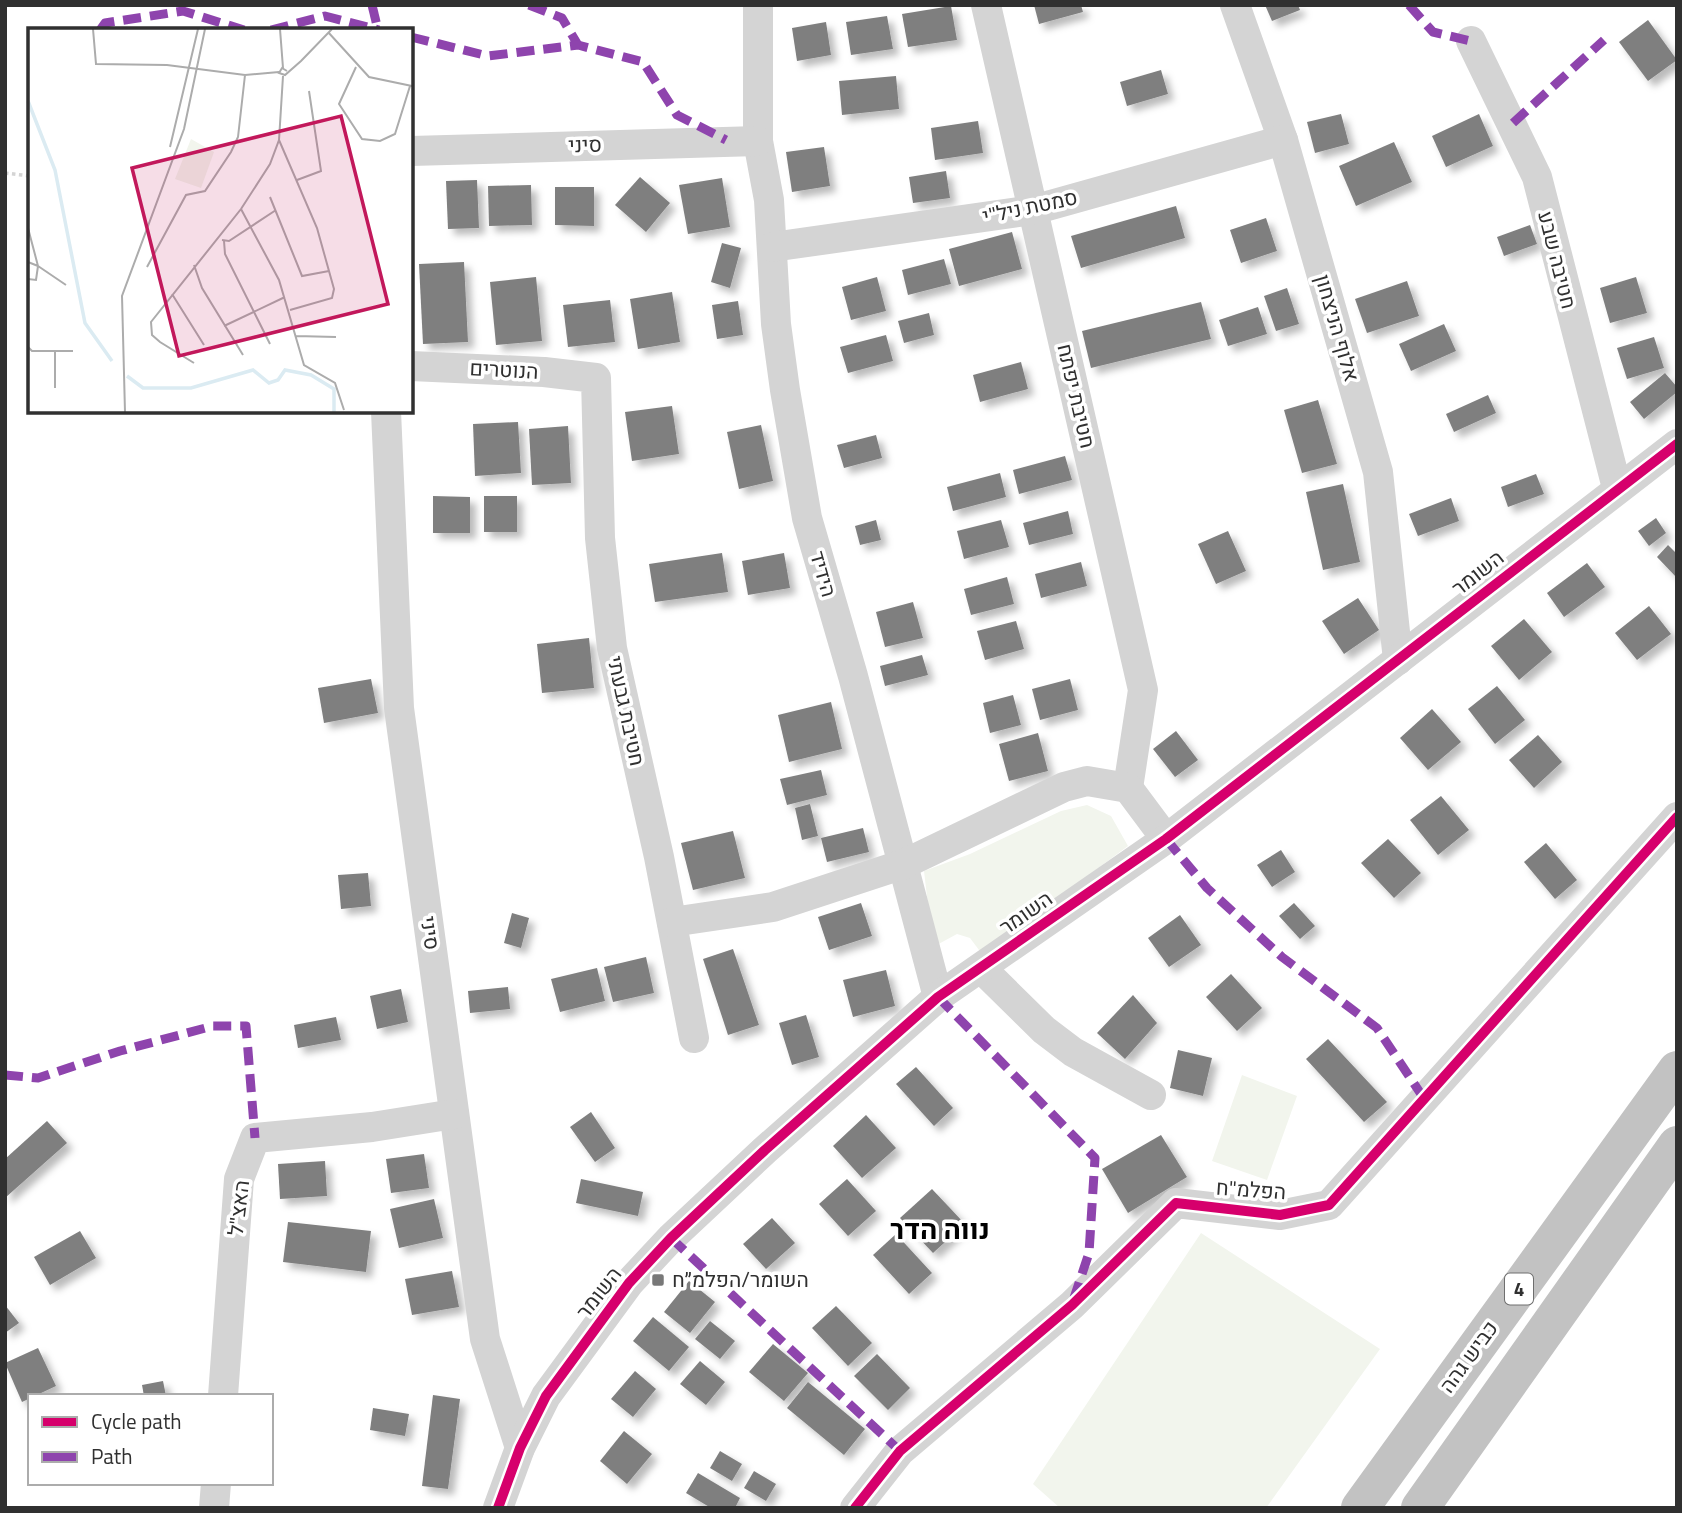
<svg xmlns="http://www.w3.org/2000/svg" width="1682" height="1513" viewBox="0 0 1682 1513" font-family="'Titillium Web',Heebo,sans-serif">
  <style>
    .green { fill: #f2f5ed }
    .building { fill: #7f7f7f; filter: url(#shadow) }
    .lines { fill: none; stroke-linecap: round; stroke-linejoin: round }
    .path { stroke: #d4d4d4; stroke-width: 3.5; stroke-dasharray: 3.5 3.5; stroke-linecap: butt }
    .minor { stroke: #d4d4d4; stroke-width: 30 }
    .highway { stroke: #c2c2c2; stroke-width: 38 }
    .quiet { stroke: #8e44ad; stroke-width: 9; stroke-dasharray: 18 9; stroke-linecap: butt }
    .cycleway-casing { stroke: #fff; stroke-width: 15 }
    .cycleway { stroke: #d6006c; stroke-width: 10 }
    .poi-dot { fill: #787878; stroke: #fff; stroke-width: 2.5 }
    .labels { text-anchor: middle; stroke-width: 7; stroke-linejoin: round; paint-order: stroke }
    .shield { fill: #fff; stroke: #6e6e6e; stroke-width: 2 }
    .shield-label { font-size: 19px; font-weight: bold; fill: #303030 }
    .street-label { font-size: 21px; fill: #303030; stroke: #fff }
    .poi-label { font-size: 21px; fill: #303030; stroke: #fff; text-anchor: start }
    .district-label { font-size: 28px; font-weight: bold; fill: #000; stroke: #fff }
    .inset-river { fill: none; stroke: #dbebf2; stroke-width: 3.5 }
    .inset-road { fill: none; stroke: #acacac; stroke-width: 2 }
    .view { fill: #c2185b; fill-opacity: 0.15; stroke: #c2185b; stroke-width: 3.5 }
    .inset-edge { fill: none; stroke: #303030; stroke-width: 3.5 }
  </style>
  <defs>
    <filter id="shadow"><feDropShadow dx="6" dy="6" stdDeviation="3.5" flood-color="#0004"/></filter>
  </defs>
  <rect width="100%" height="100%" fill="#fff"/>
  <g class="green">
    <path d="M 1087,805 L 1111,816 L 1128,846 L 982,954 L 970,938 L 957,934 L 933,947 L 924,871 L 970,854 L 1061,811 Z"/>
    <path d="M 1242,1075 L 1297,1096 L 1267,1180 L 1212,1161 Z"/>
    <path d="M 1201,1233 L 1380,1349 L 1266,1508 L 1060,1508 L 1033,1484 Z"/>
  </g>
  <g class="building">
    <path d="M 1034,5 L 1081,5 L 1083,12 L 1039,24 Z"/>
    <path d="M 1265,5 L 1298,5 L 1300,10 L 1272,21 Z"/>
    <path d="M 951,6 L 957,40 L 908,47 L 902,14 Z"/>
    <path d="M 887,16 L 893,49 L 851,55 L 846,22 Z"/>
    <path d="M 1648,20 L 1677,60 L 1648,81 L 1619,42 Z"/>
    <path d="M 826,22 L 831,55 L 797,61 L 792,28 Z"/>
    <path d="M 1161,70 L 1168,94 L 1127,106 L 1120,82 Z"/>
    <path d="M 896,76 L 899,109 L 842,115 L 839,81 Z"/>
    <path d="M 1341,114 L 1349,144 L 1315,153 L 1307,122 Z"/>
    <path d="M 1479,114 L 1493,146 L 1446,167 L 1432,136 Z"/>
    <path d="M 978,121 L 983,153 L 935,160 L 931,128 Z"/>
    <path d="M 1394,142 L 1412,182 L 1356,206 L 1339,166 Z"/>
    <path d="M 824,147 L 830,186 L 792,192 L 786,152 Z"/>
    <path d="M 946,171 L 950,198 L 913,203 L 909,177 Z"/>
    <path d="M 640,177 L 670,203 L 646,232 L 615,205 Z"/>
    <path d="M 722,178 L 730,227 L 688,234 L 679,185 Z"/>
    <path d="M 477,180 L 479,228 L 448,229 L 446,181 Z"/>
    <path d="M 531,185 L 532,225 L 489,226 L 488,186 Z"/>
    <path d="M 555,187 L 594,187 L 594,226 L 555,225 Z"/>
    <path d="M 1176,206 L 1185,238 L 1081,268 L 1071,236 Z"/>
    <path d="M 1266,218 L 1277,251 L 1241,263 L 1230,230 Z"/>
    <path d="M 1530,225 L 1537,244 L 1504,256 L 1497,237 Z"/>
    <path d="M 1012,232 L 1022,269 L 959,286 L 949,249 Z"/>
    <path d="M 722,243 L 741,248 L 730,288 L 711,282 Z"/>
    <path d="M 944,259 L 951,284 L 908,295 L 902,270 Z"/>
    <path d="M 464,262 L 468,342 L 423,344 L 419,264 Z"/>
    <path d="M 536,277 L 542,341 L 496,345 L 490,282 Z"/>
    <path d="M 877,277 L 886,311 L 851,320 L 842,287 Z"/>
    <path d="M 1636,277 L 1647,313 L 1610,323 L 1600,288 Z"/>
    <path d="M 1407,281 L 1419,316 L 1367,333 L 1355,299 Z"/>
    <path d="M 1287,288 L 1299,324 L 1276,331 L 1264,296 Z"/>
    <path d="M 672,292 L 680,342 L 638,349 L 630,299 Z"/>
    <path d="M 610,300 L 615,342 L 568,347 L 563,305 Z"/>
    <path d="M 738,301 L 743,335 L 717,339 L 712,305 Z"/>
    <path d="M 1201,302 L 1211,339 L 1091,368 L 1082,331 Z"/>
    <path d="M 1258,307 L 1267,334 L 1228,346 L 1219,320 Z"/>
    <path d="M 929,313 L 934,335 L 904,343 L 898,321 Z"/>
    <path d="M 1444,324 L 1456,351 L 1411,371 L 1399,344 Z"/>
    <path d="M 886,335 L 893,361 L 848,373 L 840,347 Z"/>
    <path d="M 1654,337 L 1664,368 L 1627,379 L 1617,348 Z"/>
    <path d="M 1021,362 L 1028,389 L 980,402 L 973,375 Z"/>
    <path d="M 1665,373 L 1677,387 L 1677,392 L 1644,419 L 1630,402 Z"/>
    <path d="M 1488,395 L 1496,413 L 1454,432 L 1446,414 Z"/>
    <path d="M 1318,400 L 1337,464 L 1302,473 L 1284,410 Z"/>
    <path d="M 672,406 L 679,454 L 632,461 L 625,412 Z"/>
    <path d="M 518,422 L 521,473 L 475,476 L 473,424 Z"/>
    <path d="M 761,425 L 773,481 L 739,489 L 727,432 Z"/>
    <path d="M 568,426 L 571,483 L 532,485 L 529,429 Z"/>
    <path d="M 876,435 L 882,458 L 844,468 L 837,445 Z"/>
    <path d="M 1065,456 L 1072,480 L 1019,494 L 1013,470 Z"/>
    <path d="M 1000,473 L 1006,497 L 953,511 L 947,487 Z"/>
    <path d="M 1536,474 L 1544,494 L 1508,507 L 1501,487 Z"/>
    <path d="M 1343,484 L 1360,562 L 1323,570 L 1306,492 Z"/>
    <path d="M 433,496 L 470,497 L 470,533 L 433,533 Z"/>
    <rect x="484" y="496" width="33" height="36"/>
    <path d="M 1451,498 L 1459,521 L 1418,536 L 1409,514 Z"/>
    <path d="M 1068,511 L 1073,534 L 1029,545 L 1023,523 Z"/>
    <path d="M 1656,518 L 1666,533 L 1649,546 L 1638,531 Z"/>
    <path d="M 876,520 L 881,540 L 860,545 L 855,526 Z"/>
    <path d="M 1001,520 L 1009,547 L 964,559 L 957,531 Z"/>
    <path d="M 1228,531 L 1246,571 L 1216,584 L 1198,544 Z"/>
    <path d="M 1668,545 L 1677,554 L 1677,578 L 1657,557 Z"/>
    <path d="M 722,553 L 728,592 L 655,602 L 649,564 Z"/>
    <path d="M 784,553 L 790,588 L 748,595 L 742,561 Z"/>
    <path d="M 1081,562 L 1087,586 L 1041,598 L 1035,574 Z"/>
    <path d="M 1587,563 L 1605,587 L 1564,617 L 1547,593 Z"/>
    <path d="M 1007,577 L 1014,604 L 971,615 L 964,589 Z"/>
    <path d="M 1358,598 L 1379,630 L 1344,654 L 1322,621 Z"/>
    <path d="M 913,602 L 923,638 L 885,647 L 876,612 Z"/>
    <path d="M 1649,606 L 1671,634 L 1637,660 L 1615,633 Z"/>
    <path d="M 1524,619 L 1552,652 L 1519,680 L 1491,646 Z"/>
    <path d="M 1016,621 L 1024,649 L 985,660 L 977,631 Z"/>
    <path d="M 589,638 L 594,688 L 542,693 L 537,644 Z"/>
    <path d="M 922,655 L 928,675 L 885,686 L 880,666 Z"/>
    <path d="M 371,679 L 378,713 L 324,723 L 318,688 Z"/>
    <path d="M 1070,679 L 1078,710 L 1040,720 L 1032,689 Z"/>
    <path d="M 1497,686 L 1525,720 L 1495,744 L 1468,709 Z"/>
    <path d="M 1013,695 L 1021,725 L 990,733 L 983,703 Z"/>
    <path d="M 831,702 L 842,749 L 789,762 L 778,715 Z"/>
    <path d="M 1432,709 L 1461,742 L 1428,770 L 1400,738 Z"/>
    <path d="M 1176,731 L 1198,760 L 1175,777 L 1153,749 Z"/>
    <path d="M 1038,733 L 1048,771 L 1009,781 L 999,744 Z"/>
    <path d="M 1538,735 L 1562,762 L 1534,788 L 1509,760 Z"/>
    <path d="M 821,770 L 827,795 L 787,805 L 780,779 Z"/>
    <path d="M 1441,796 L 1469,830 L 1438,855 L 1410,820 Z"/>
    <path d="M 810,804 L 818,836 L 802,840 L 795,808 Z"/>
    <path d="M 863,828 L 869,852 L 827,862 L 821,838 Z"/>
    <path d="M 733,831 L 745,878 L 693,890 L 681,843 Z"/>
    <path d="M 1388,839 L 1421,873 L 1394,898 L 1361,863 Z"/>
    <path d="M 1546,843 L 1577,880 L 1555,899 L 1524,862 Z"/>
    <path d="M 1281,850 L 1295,872 L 1272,887 L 1257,865 Z"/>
    <path d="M 368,873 L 371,906 L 341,909 L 338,875 Z"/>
    <path d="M 861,903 L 872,936 L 829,950 L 818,917 Z"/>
    <path d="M 1294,903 L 1315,926 L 1300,939 L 1279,916 Z"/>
    <path d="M 512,913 L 529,918 L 521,948 L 504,943 Z"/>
    <path d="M 1180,915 L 1201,945 L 1169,967 L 1148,938 Z"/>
    <path d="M 733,949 L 759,1025 L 728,1035 L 703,959 Z"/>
    <path d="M 646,957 L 654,993 L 613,1002 L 604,967 Z"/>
    <path d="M 597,968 L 605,1001 L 560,1012 L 551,979 Z"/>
    <path d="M 886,970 L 895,1006 L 853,1017 L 843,980 Z"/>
    <path d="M 1231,974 L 1262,1008 L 1237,1031 L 1206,997 Z"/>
    <path d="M 508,987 L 510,1009 L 470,1013 L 468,991 Z"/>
    <path d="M 401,989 L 408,1022 L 377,1029 L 370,996 Z"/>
    <path d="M 1133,995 L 1157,1023 L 1125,1059 L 1097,1033 Z"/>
    <path d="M 806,1015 L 819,1057 L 792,1065 L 779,1023 Z"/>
    <path d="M 336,1017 L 341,1040 L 298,1048 L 294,1025 Z"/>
    <path d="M 1328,1039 L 1387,1102 L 1364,1122 L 1306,1059 Z"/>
    <path d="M 1178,1050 L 1212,1058 L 1203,1096 L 1170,1088 Z"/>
    <path d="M 916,1067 L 953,1108 L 934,1126 L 896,1084 Z"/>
    <path d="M 591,1112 L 615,1148 L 595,1162 L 570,1127 Z"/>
    <path d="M 866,1115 L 896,1148 L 862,1178 L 833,1146 Z"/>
    <path d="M 47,1121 L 67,1143 L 5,1198 L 5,1159 Z"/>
    <path d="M 1161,1135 L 1187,1177 L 1128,1213 L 1102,1169 Z"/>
    <path d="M 424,1154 L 429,1188 L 391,1193 L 386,1159 Z"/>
    <path d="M 325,1161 L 327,1196 L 280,1199 L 278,1164 Z"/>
    <path d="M 581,1179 L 643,1192 L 638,1216 L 576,1203 Z"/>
    <path d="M 847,1179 L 876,1211 L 848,1236 L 819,1204 Z"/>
    <path d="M 932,1189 L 965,1224 L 933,1253 L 900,1218 Z"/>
    <path d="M 434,1199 L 443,1238 L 399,1248 L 390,1209 Z"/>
    <path d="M 772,1218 L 795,1243 L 766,1269 L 743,1244 Z"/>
    <path d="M 288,1222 L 371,1231 L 366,1272 L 283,1262 Z"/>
    <path d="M 80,1231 L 96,1258 L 50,1285 L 34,1257 Z"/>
    <path d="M 896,1234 L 932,1273 L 909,1294 L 873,1255 Z"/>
    <path d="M 452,1271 L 459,1307 L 412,1315 L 405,1279 Z"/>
    <path d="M 689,1281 L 715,1302 L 690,1333 L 664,1312 Z"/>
    <path d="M 5,1305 L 19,1323 L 5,1333 Z"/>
    <path d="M 836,1306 L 872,1343 L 848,1366 L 812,1328 Z"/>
    <path d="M 653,1317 L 689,1347 L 669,1371 L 633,1341 Z"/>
    <path d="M 710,1321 L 735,1341 L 720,1359 L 695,1339 Z"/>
    <path d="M 773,1344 L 808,1373 L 784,1401 L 749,1372 Z"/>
    <path d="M 38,1348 L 56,1386 L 22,1402 L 5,1363 Z"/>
    <path d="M 877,1354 L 910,1388 L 888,1410 L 854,1376 Z"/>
    <path d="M 700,1361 L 725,1382 L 706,1405 L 680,1384 Z"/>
    <path d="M 635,1371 L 656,1389 L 633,1417 L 611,1399 Z"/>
    <path d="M 163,1381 L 166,1396 L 144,1396 L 142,1385 Z"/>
    <path d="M 808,1382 L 865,1429 L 844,1455 L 787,1408 Z"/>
    <path d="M 433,1395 L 460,1399 L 448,1489 L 422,1486 Z"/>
    <path d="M 373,1408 L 409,1414 L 405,1436 L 370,1430 Z"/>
    <path d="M 624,1431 L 652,1454 L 627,1484 L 600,1461 Z"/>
    <path d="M 720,1451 L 742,1464 L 732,1481 L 710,1468 Z"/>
    <path d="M 754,1471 L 776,1484 L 766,1501 L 744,1488 Z"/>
    <path d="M 698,1473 L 740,1498 L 735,1508 L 711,1508 L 686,1493 Z"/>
  </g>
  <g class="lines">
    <path class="path" d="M 5,173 L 30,176"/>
    <g class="minor">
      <path d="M 758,5 L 758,141 L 769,200 L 776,324 L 785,390 L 807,518 L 853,676 L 938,997"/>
      <path d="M 986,5 L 1143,690 L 1128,788"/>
      <path d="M 1235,5 L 1283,140 L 1378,472 L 1398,660"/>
      <path d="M 1471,41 L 1537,177 L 1617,488"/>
      <path d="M 411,151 L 758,141"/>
      <path d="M 772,247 L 1033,210 L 1283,140"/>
      <path d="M 411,366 L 544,372 L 596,378 L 600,538 L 612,648 L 659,857 L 694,1038"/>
      <path d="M 386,411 L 399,708 L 485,1339 L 520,1448"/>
      <path d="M 672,922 L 773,907 L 904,864 L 1064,787 L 1087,781 L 1128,788 L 1166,839"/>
      <path d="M 981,968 L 1044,1030 L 1073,1052 L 1151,1095"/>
      <path d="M 223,1396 L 239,1179 L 255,1138 L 372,1127 L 454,1114"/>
      <path d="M 214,1508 L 216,1483"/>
      <path d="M 498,1508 L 520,1448 L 546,1396 L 629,1283 L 671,1238 L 765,1150 L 938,997 L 1166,839 L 1677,444"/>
      <path d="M 855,1508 L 900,1451 L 1072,1305 L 1176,1203 L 1280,1215 L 1329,1205 L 1677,817"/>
    </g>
    <g class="highway">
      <path d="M 1360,1508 L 1677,1070"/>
      <path d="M 1420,1508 L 1677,1145"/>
    </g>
    <g class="quiet">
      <path d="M 372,5 L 378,30"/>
      <path d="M 529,5 L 562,18 L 578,45"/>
      <path d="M 1409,5 L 1433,32 L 1471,41"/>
      <path d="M 100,30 L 105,23 L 183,11 L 244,30"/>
      <path d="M 271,30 L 325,16 L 379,30"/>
      <path d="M 411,37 L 488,56 L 578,45 L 643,62 L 677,115 L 726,140"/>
      <path d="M 1513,123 L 1604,40"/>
      <path d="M 1166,839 L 1207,888 L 1282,957 L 1377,1028 L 1423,1097"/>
      <path d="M 938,997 L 1095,1158 L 1089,1253 L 1074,1298"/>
      <path d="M 5,1075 L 38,1078 L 120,1051 L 213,1026 L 246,1026 L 255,1138"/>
      <path d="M 671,1238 L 900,1451"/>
    </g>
    <g class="cycleway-casing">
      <g id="cycleway">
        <path d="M 498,1508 L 520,1448 L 546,1396 L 629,1283 L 671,1238 L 765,1150 L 938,997 L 1166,839 L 1677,444"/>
        <path d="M 855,1508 L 900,1451 L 1072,1305 L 1176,1203 L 1280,1215 L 1329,1205 L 1677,817"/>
      </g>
    </g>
    <use href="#cycleway" class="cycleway"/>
  </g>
  <rect class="poi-dot" x="651" y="1273" width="14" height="14" rx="3.5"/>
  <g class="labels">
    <rect class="shield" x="1505" y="1273.5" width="28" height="31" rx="5"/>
    <g class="shield-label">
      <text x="1519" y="1296">4</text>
    </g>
    <g class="street-label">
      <text transform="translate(585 145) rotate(-2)" y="7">סיני</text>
      <text transform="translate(1030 207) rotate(-12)" y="7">סמטת ניל"י</text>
      <text transform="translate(1557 260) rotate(76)" y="7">חטיבה שבע</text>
      <text transform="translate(1337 328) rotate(74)" y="7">אלוף הניצחון</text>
      <text transform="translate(504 370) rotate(3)" y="7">הנוטרים</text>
      <text transform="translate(1076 396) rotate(77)" y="7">חטיבת יפתח</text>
      <text transform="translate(1478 573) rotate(-38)" y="7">השומר</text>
      <text transform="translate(823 574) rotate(74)" y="7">הידיד</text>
      <text transform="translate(626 711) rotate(78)" y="7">חטיבת גבעתי</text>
      <text transform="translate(1026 913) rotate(-35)" y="7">השומר</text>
      <text transform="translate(430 933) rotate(82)" y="7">סיני</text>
      <text transform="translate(1251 1190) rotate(4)" y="7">הפלמ"ח</text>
      <text transform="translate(239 1208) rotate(-83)" y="7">האצ"ל</text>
      <text transform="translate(599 1293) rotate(-52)" y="7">השומר</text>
      <text transform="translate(1469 1357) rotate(-54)" y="7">כביש גהה</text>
    </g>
    <g class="poi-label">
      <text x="672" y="1287">השומר/הפלמ״ח</text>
    </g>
    <g class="district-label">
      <text x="940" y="1239">נווה הדר</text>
    </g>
  </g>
  <g transform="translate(28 28)">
    <rect width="385" height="385" fill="#fff"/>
    <path d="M 163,111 L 186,124 L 173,160 L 147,151 Z" fill="#f2f5ed"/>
    <path class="inset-river" d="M 0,73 L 27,142 L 57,295 L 84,333M 99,348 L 115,360 L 163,360 L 225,342 L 241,355 L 250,352 L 257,342 L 283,347 L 306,361 L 306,384"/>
    <path class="inset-road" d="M 65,1 L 68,36 L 139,37 L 217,47 L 251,44M 252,1 L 255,40M 300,4 L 341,49 L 384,58M 328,39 L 311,76 L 334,111 L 352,113 L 367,106 L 382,58M 259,43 L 254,40 L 251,45 L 257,47 L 273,33 L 304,1M 251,112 L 289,200 L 306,261 L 304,270 L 262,282M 142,119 L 170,1M 269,152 L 293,143 L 281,63M 242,169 L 274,248 L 301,243M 213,181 L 251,252 L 276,337 L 307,355 L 316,382M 0,200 L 10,238 L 0,234M 194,212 L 201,213 L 248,182M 196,213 L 197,226 L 242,316M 166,237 L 174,260 L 215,327M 10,238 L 38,257M 119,239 L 158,167 L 177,163 L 203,124 L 210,109 L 217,47M 0,251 L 8,252 L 10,238M 144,266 L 176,317M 196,298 L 257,269M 268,308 L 308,309M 0,319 L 4,323 L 45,323M 27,324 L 27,360M 166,335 L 132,314 L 124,307 L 123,294 L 213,181 L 242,136 L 251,112 L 255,48M 97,384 L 94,268 L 156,101 L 177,1"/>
    <path class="view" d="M 313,88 L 360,276 L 151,328 L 104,140 Z"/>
    <rect width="385" height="385" class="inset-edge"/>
  </g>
  <rect width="1682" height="1513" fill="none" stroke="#303030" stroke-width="14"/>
  <rect x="28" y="1394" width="245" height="91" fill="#ffffff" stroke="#acacac" stroke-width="2"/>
  <rect x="42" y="1417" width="35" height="10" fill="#d6006c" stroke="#acacac" stroke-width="2"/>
  <text x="91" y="1429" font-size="21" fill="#303030">Cycle path</text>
  <rect x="42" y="1452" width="35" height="10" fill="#8e44ad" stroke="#acacac" stroke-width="2"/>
  <text x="91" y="1464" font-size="21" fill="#303030">Path</text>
</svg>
